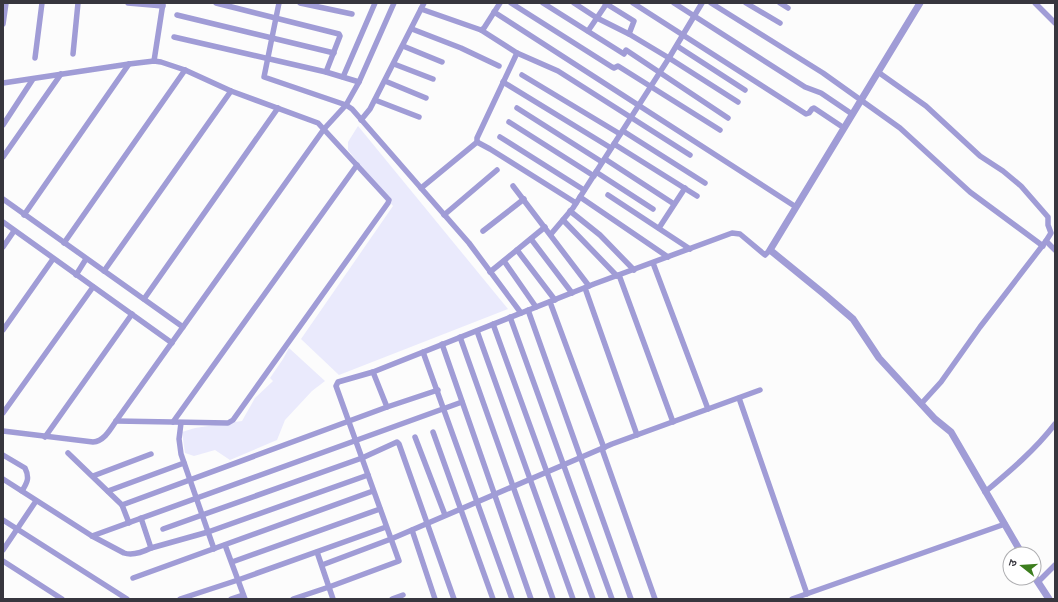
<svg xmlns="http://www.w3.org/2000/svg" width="1058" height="602" viewBox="0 0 1058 602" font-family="'Public Sans','Noto Sans Devanagari',sans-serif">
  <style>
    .green { fill: #eaeafc }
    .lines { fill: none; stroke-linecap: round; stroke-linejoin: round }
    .minor { stroke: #a09cd6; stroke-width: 5.5 }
    .tertiary { stroke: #a09cd6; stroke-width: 7 }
  </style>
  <rect width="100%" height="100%" fill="#fcfcfc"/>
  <g class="green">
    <path d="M 358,126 L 508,309 L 339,375 L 301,339 L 393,206 L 348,150 L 348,142 Z"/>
    <path d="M 289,348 L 325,381 L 312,391 L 285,420 L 277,440 L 230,460 L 215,450 L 194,456 L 185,453 L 182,432 L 195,428 L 242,421 L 255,398 L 273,381 L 270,378 L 283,359 Z"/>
  </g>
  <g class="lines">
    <g class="minor">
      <path d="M 128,3 L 163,6"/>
      <path d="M 216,3 L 339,34 L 340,36 L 326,72"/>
      <path d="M 279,3 L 264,77 L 346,105 L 352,109 L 469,243 L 521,313"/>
      <path d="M 300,3 L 352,14"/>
      <path d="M 511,3 L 612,67 L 614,68 L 618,66 L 720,130"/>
      <path d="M 543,3 L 624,54 L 626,50 L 728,118"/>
      <path d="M 574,3 L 597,18 L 629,34 L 669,58 L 738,102"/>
      <path d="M 605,3 L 634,21 L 629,34"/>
      <path d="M 633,3 L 806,114 L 809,113 L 812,109 L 814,108 L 844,128"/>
      <path d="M 674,3 L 805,87 L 821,93 L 852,114"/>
      <path d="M 711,3 L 823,73 L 900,128 L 970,192 L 1043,246"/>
      <path d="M 746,3 L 780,23"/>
      <path d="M 780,3 L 788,8"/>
      <path d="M 1035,3 L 1055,23"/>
      <path d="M 421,9 L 481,30 L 484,28 L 500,3"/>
      <path d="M 494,12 L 796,207"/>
      <path d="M 177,15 L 334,53"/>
      <path d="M 3,24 L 6,3"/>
      <path d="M 412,29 L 461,48 L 499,66"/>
      <path d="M 481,30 L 517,53 L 558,71 L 690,155"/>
      <path d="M 588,31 L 607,3"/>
      <path d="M 174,37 L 326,72 L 359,82"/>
      <path d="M 403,46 L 442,62"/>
      <path d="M 677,46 L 745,90"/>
      <path d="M 73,54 L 78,3"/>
      <path d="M 35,58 L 42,3"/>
      <path d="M 154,61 L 163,3"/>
      <path d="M 394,64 L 433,79"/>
      <path d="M 878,72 L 926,106 L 980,156 L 1003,171 L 1021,186 L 1048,217 L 1048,225 L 1051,233 L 1046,241 L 980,327 L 941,382 L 921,404"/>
      <path d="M 522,75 L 620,134"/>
      <path d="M 343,77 L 375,3"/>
      <path d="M 385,81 L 426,98"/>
      <path d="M 503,82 L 611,148"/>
      <path d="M 3,83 L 129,64 L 154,61 L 161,62 L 185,70 L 231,91 L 318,123 L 389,200 L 388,203 L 233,420 L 228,423 L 116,421"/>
      <path d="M 375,100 L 419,117"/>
      <path d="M 517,108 L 602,162"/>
      <path d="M 361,120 L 370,109 L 424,3"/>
      <path d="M 509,122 L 594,176"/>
      <path d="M 3,125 L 33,79"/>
      <path d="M 623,131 L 705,183"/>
      <path d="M 500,137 L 584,190"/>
      <path d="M 477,142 L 490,149 L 576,203"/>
      <path d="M 614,144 L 697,196"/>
      <path d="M 3,157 L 61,74"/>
      <path d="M 605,159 L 674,204"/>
      <path d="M 596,172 L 653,209"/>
      <path d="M 513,186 L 589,286"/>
      <path d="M 421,188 L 477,142 L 477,138 L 517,53"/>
      <path d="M 608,195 L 690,249"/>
      <path d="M 580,197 L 668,257"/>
      <path d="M 3,199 L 183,327"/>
      <path d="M 570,211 L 600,235 L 634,270"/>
      <path d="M 24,215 L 129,64"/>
      <path d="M 444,215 L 497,170"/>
      <path d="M 563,220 L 617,276"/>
      <path d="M 3,222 L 172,343"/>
      <path d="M 659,228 L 685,188"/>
      <path d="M 483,231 L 524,199"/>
      <path d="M 551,234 L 573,208 L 669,58 L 702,3"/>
      <path d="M 531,239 L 572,293"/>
      <path d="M 1046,241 L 1055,250"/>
      <path d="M 64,243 L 185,70"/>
      <path d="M 3,247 L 14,231"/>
      <path d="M 517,250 L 555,300"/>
      <path d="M 504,261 L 536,307"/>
      <path d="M 653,263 L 708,409"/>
      <path d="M 104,271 L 231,91"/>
      <path d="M 490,272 L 545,227"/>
      <path d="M 76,275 L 86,259"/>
      <path d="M 619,275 L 673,422"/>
      <path d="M 585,288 L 637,435"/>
      <path d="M 144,299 L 278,108"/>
      <path d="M 550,302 L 604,448"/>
      <path d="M 528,310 L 631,599"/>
      <path d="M 510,317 L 612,599"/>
      <path d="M 493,324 L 593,599"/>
      <path d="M 3,330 L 53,259"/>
      <path d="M 477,331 L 573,599"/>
      <path d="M 460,337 L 553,599"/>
      <path d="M 442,344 L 531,599"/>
      <path d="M 423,352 L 512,599"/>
      <path d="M 373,372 L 387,407"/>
      <path d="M 739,398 L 807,594"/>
      <path d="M 3,413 L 93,287"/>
      <path d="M 173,422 L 357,165"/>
      <path d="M 181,423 L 179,439 L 181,454 L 214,549"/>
      <path d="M 3,431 L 93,442 C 104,441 110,430 116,421 L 324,129 L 346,105 L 359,82 L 394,3"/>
      <path d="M 433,432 L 493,599"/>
      <path d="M 45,437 L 132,314"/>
      <path d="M 415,437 L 445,515"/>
      <path d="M 602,449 L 655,599"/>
      <path d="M 68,453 L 122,505 L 129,523"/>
      <path d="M 3,455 L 25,468 C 30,478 27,483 22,491"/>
      <path d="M 93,476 L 151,454"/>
      <path d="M 3,479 L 92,536 L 124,553 C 133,556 143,552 151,548 L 208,532 L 368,475"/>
      <path d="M 108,491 L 184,463"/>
      <path d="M 985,492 C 1010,471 1035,450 1055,424"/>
      <path d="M 122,505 L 387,407 L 438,390"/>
      <path d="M 141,518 L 151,548"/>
      <path d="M 3,520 L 127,599"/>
      <path d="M 163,529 L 362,458 L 397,442 L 399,444 L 454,599"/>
      <path d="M 412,530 L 435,599"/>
      <path d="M 92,536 L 462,402"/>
      <path d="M 225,545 L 245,599"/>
      <path d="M 3,550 L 36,501"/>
      <path d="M 317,552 L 333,599"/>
      <path d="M 3,561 L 62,599"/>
      <path d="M 232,562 L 380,509"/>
      <path d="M 322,565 L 391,539 L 612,444 L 760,390"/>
      <path d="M 133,578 L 373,491"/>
      <path d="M 1038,582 L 1055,565"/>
      <path d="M 180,599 L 238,580 L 386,527"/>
      <path d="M 231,599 L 243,595"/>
      <path d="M 293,599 L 329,587 L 399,561 L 336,386 L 338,382 L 373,372 L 594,284 L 732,233 L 740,234 L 765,255 L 770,250"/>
      <path d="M 392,599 L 403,595"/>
      <path d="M 792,599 L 1005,524"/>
    </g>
    <g class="tertiary">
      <path d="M 920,3 L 770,250 L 824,294 L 853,319 L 879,358 L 935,419 L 951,432 L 1022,554"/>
      <path d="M 1034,576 L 1049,599"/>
    </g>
  </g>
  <rect width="1058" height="602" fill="none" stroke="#37363e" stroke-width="8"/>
  <g transform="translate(1022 566) rotate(287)"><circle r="19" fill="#ffffff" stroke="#afafb2"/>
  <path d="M0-3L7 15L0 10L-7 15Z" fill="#3d7e1e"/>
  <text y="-6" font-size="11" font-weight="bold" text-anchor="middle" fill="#37363e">उ</text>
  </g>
</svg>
